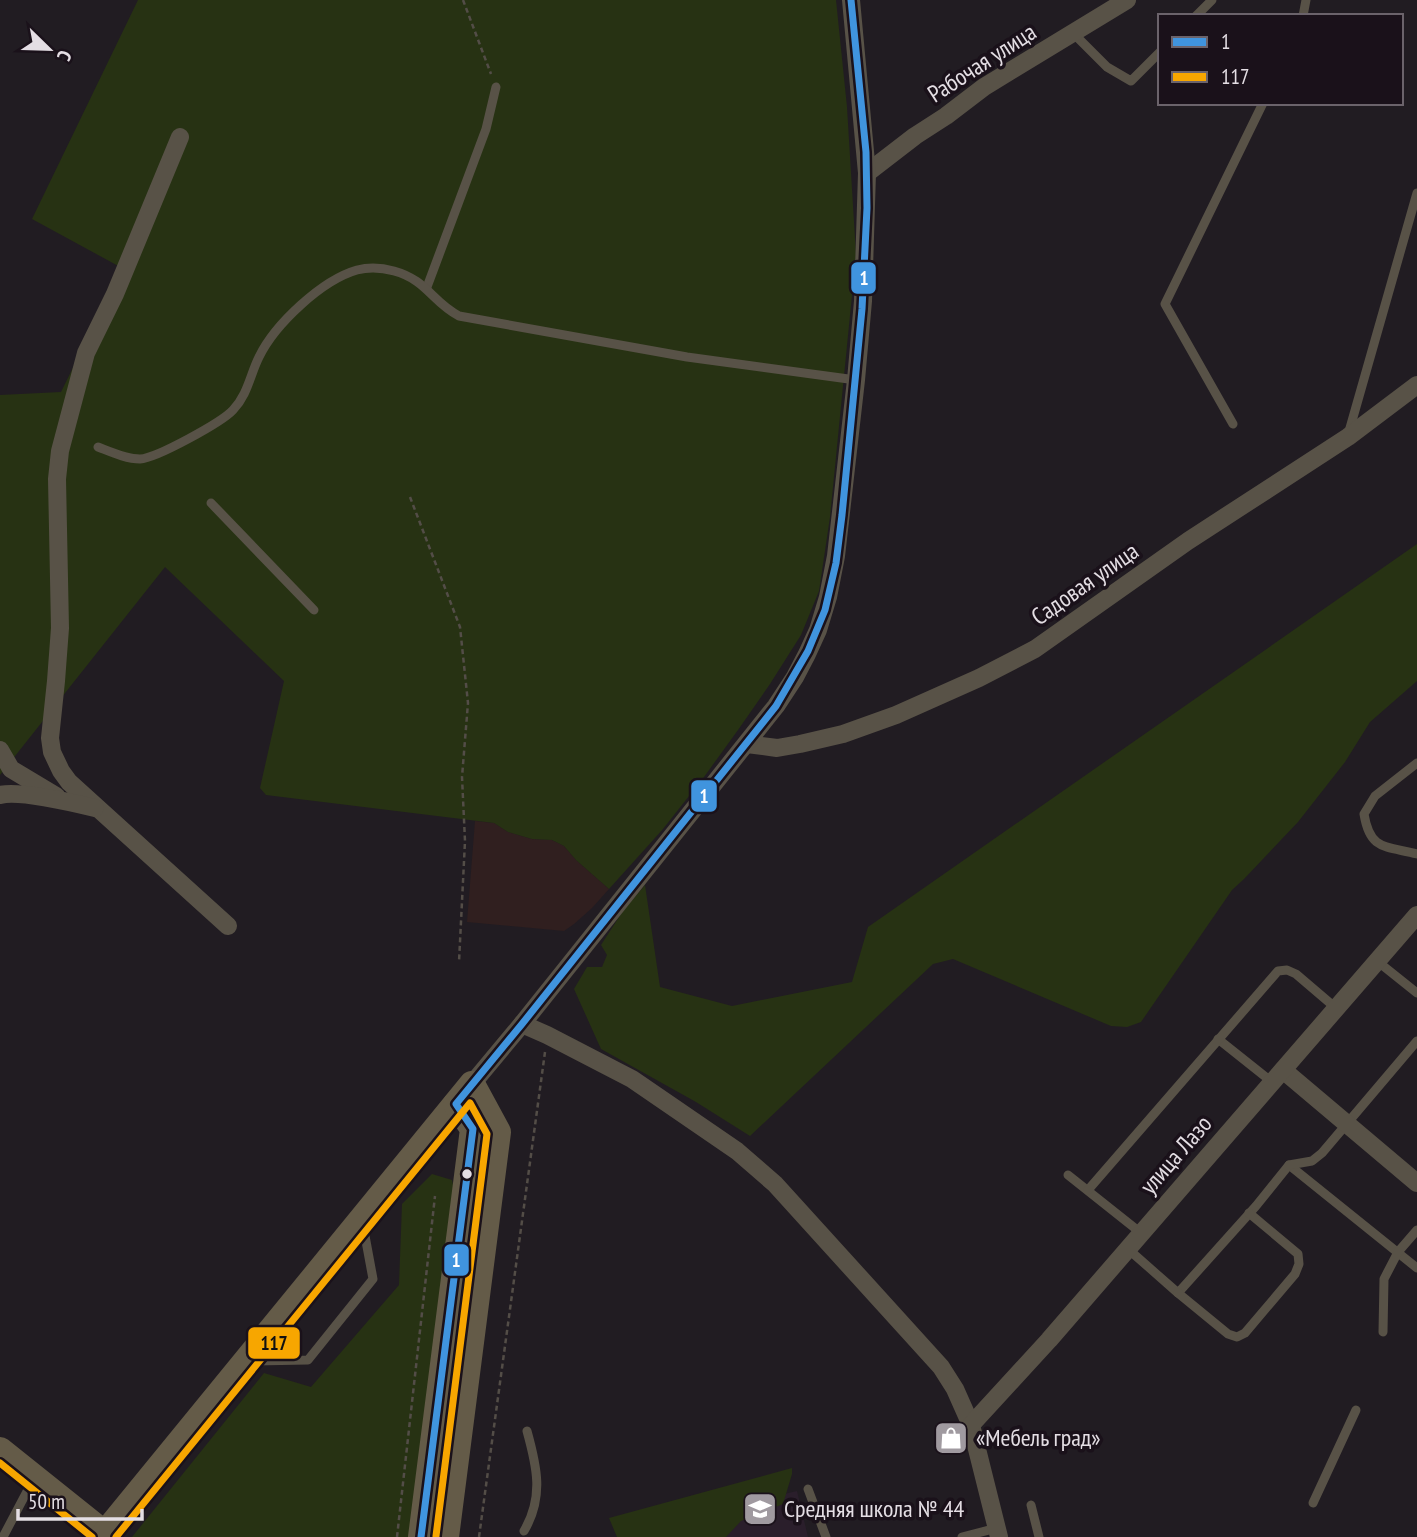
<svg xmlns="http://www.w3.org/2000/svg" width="1417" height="1537" viewBox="0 0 1417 1537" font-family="'PT Sans Narrow',sans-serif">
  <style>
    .commercial { fill: #301f1f }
    .built { fill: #2a1e2b }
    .green { fill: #273213 }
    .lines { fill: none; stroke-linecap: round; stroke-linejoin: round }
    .path { stroke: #534d47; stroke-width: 2.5; stroke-dasharray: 5 3.5; stroke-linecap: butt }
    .lane { stroke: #585247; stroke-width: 9 }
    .street { stroke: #585247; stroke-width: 18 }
    .primary { stroke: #645b48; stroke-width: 26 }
    .bus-1-casing { stroke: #1a111a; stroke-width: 12 }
    .bus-2-casing { stroke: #1a111a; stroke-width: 12 }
    .bus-1 { stroke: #4094de; stroke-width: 7 }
    .bus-2 { stroke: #f7a600; stroke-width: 7 }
    .bus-dot { fill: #e4dee4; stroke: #1a111a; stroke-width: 2.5 }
    .labels { text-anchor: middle; stroke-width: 7; stroke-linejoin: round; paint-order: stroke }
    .street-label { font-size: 24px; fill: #e4dee4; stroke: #1a111a }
    .poi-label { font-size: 24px; fill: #e4dee4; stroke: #1a111a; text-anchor: start }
    .line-badge { stroke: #1a111a; stroke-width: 2.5 }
    .badge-label { font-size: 19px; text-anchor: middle; font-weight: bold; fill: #fff }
    .pale-badge-label { font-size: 19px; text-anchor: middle; font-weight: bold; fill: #111 }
  </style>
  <rect width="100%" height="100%" fill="#211c22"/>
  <path class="commercial" d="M 475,821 L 494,823 L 508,832 L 532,839 L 552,840 L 564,846 L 576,860 L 609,889 L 592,908 L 574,924 L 564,931 L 467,922 Z"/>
  <path class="built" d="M 797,1491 L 808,1537 L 644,1537 L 642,1528 Z"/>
  <g class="green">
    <path d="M 138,0 L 836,0 L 847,107 L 856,255 L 830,517 L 819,591 L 801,635 L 770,684 L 738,730 L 704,777 L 663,829 L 609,889 L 576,860 L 564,846 L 552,840 L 532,839 L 508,832 L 494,823 L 266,795 L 260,788 L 284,681 L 165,567 L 0,775 L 0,395 L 61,392 L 122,268 L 32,219 Z"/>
    <path d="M 1417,544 L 1417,681 L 1370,722 L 1345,762 L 1298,822 L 1244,879 L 1232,890 L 1141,1022 L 1127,1027 L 1111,1026 L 953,959 L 933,964 L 750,1136 L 696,1102 L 601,1049 L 574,989 L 587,967 L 602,967 L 607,955 L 601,945 L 623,911 L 645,885 L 660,987 L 732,1006 L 852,982 L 868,927 Z"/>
    <path d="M 432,1174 L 452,1180 L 456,1199 L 410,1537 L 132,1537 L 264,1373 L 311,1387 L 399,1285 L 402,1204 Z"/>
    <path d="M 792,1468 L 792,1474 L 783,1504 L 741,1521 L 726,1537 L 617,1537 L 609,1518 Z"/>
  </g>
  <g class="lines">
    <g class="path">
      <path d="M 463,0 L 491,74"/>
      <path d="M 410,497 L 460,627 L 468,703 L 462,777 L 465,841 L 459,962"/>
      <path d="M 397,1537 L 435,1196"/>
      <path d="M 479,1537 L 545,1052"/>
    </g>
    <g class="lane">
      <path d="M 1196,16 L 1212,0"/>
      <path d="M 1303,16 L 1306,0"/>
      <path d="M 1073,33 L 1107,67 L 1131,81 L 1160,52"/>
      <path d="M 427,287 L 486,129 L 496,87"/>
      <path d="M 1233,424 L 1165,304 L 1263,103"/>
      <path d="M 1348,435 L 1417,193"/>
      <path d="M 98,447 C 111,452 126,459 140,459 C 157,458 222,422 233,410 C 248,394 250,375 259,357 C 275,324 322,280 357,270 C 369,267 383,268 394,271 C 427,280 432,302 459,316 L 687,357 L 856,380"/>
      <path d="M 211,503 L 314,610"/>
      <path d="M 1417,763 L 1375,796 L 1364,814 C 1370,851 1386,846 1417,854"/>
      <path d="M 1377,961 L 1417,993"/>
      <path d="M 1218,1039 L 1272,1082"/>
      <path d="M 1289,1165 L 1417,1268"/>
      <path d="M 1068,1175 L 1141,1233"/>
      <path d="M 1088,1190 L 1278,971 L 1287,970 L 1296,974 L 1337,1009"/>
      <path d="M 1128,1249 L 1178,1293 L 1256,1206 L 1289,1165 L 1312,1161 L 1322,1153 L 1417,1041"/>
      <path d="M 1178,1293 L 1228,1334 L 1237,1337 L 1245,1333 L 1295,1274 L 1299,1264 L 1298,1254 L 1249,1213"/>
      <path d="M 1383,1332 L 1384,1279 L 1398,1252 L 1417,1230"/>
      <path d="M 253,1361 L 308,1360 L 373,1279 L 363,1225"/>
      <path d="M 808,1489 L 826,1537"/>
      <path d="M 1313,1503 L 1356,1410"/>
      <path d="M 1031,1505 L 1039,1537"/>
      <path d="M 524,1531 C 544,1497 537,1467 527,1431"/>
      <path d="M 3,1537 L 33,1480"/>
      <path d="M 962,1537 L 997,1528"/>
    </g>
    <g class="street">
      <path d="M 180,137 L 115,294 L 86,353 L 60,451 L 57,479 L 60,628 L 56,681 L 50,738 L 52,752 L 61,771 L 69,782 L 228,926"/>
      <path d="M 867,173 L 915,136 L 946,116 L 984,87 L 1127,0"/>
      <path d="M 747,744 L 777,748 L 800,744 L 843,734 L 896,715 L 979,678 L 1035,649 L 1188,541 L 1348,437 L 1417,385"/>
      <path d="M 0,750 L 11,769 L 56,796"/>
      <path d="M 0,795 C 19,790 74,803 95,808"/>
      <path d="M 522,1024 L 547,1035 L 632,1079 L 737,1151 L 775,1184 L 941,1367 L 955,1389 L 971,1425 L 999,1537"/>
      <path d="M 1283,1070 L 1417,1183"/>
      <path d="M 472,1084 L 522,1024 L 776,706 L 795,677 L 807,654 L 818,630 L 828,597 L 836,556 L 856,380 L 863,301 L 867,173 L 851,0"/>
      <path d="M 971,1425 L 1049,1340 L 1417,915"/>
    </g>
    <g class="primary">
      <path d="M 0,1450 L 105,1534"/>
      <path d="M 102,1537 L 472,1084 L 498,1132 L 446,1537"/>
      <path d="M 421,1537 L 473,1129 L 456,1104"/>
    </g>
    <g class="bus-1-casing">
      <path id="bus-1" d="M 421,1537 L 473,1129 L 456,1104 L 522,1024 L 776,706 L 808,651 L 825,610 L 836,563 L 842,515 L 862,309 L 867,208 L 866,152 L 851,0"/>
    </g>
    <g class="bus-2-casing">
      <g id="bus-2">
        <path d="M 0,1463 L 92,1537"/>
        <path d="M 116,1537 L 470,1103 L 487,1134 L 436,1536"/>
      </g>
    </g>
    <use href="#bus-1" class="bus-1"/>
    <use href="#bus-2" class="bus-2"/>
  </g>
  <defs>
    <g id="shop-square" transform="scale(1.75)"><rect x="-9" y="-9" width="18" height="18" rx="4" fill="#a09aa0" stroke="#1a111a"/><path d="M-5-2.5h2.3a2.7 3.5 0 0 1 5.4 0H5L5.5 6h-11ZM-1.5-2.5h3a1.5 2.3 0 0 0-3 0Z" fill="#fff"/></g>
    <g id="school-square" transform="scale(1.75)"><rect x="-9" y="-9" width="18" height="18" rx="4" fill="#a09aa0" stroke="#1a111a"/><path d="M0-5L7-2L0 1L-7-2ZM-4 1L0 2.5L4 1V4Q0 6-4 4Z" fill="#fff"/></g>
  </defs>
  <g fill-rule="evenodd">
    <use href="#shop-square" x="951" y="1438"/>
    <use href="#school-square" x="760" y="1509"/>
  </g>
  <circle class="bus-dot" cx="467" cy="1174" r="6"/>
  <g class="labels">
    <g class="street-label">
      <text transform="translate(982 63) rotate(-33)" y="8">Рабочая улица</text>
      <text transform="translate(1085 584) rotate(-35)" y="8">Садовая улица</text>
      <text transform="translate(1176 1155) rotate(-49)" y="8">улица Лазо</text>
    </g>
    <g class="poi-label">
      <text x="976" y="1446">«Мебель град»</text>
      <text x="784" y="1517">Средняя школа № 44</text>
    </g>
  </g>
  <g class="line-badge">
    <rect x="850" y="261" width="27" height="34" rx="7" fill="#4094de"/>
    <rect x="690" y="779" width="28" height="34" rx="7" fill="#4094de"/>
    <rect x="443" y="1243" width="27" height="34" rx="7" fill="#4094de"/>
    <rect x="247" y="1326" width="54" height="34" rx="7" fill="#f7a600"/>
  </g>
  <g class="badge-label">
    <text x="864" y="285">1</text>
    <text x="704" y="803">1</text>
    <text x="456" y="1267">1</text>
  </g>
  <g class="pale-badge-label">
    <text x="274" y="1350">117</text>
  </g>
  <rect x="1158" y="14" width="245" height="91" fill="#1a111a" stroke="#6b636b" stroke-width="2"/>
  <rect x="1172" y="37" width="35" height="10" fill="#4094de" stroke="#6b636b" stroke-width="2"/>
  <text x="1221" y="49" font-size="21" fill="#e4dee4">1</text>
  <rect x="1172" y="72" width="35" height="10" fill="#f7a600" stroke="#6b636b" stroke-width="2"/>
  <text x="1221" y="84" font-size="21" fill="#e4dee4">117</text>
  <g transform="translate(49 49) rotate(113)" stroke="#1a111a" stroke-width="5" paint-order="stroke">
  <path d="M0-5L12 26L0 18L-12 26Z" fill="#e4dee4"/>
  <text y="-10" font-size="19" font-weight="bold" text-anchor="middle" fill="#e4dee4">С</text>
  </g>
  <path d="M18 1509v10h124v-10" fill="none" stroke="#e4dee4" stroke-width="3.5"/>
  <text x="28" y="1509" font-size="21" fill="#e4dee4" stroke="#1a111a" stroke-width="5" paint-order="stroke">50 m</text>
</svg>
